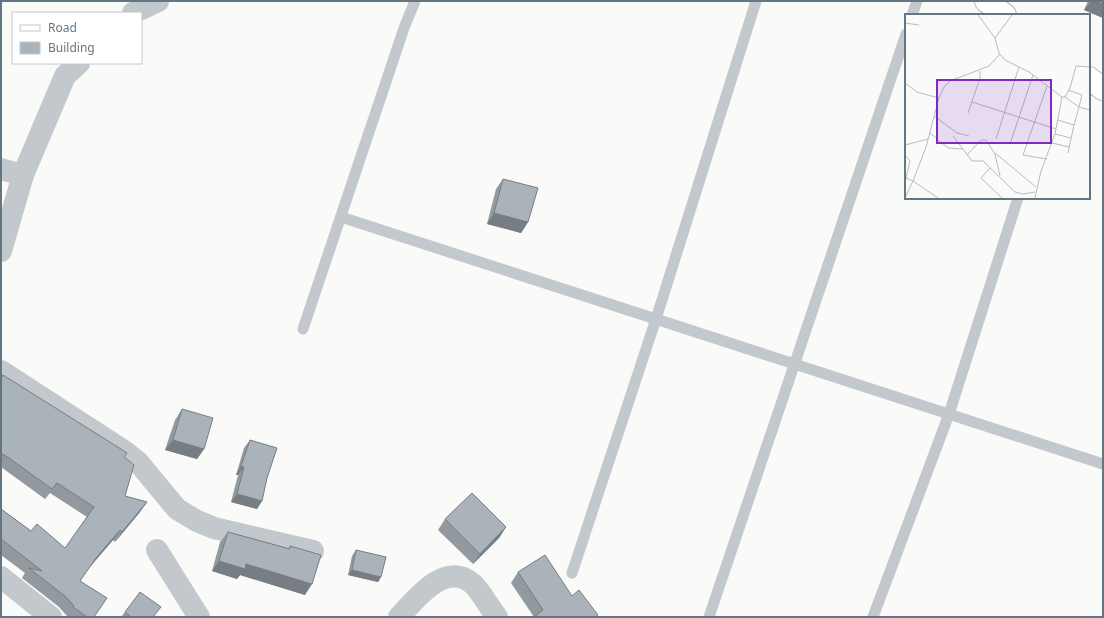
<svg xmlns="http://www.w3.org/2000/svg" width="1104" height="618" viewBox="0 0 1104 618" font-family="'Noto Sans',sans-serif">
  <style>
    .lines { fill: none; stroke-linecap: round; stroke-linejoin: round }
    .secondary-casing { stroke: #b3babf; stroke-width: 24 }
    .lane { stroke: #c3c8cc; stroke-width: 11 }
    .street { stroke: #c3c8cc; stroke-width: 22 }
    .secondary { stroke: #fff; stroke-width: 22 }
    .wall { fill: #929a9f }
    .shaded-wall { fill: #777d82 }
    .building { fill: #aab3b9; stroke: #777d82 }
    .inset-road { fill: none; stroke: #b5bdc2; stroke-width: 1 }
    .view { fill: #7b2cbf; fill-opacity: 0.15; stroke: #7b2cbf; stroke-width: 2 }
    .inset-edge { fill: none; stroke: #657683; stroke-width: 2 }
  </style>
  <rect width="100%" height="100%" fill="#fafaf8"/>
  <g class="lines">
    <g class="secondary-casing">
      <g id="secondary">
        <path d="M 986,1 L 1005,15"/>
        <path d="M 1089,78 L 1103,89"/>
      </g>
    </g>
    <g class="lane">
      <path d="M 912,15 L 917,1"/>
      <path d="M 341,217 L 1103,464"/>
      <path d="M 303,329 L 404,28 L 415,1"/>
      <path d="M 572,573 L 656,319 L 756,1"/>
      <path d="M 709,617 L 906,34"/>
      <path d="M 873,617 L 949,414 L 1018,198"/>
    </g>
    <g class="street">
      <path d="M 133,13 L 158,1"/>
      <path d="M 1,169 L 23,175"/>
      <path d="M 1,251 L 23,175 L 65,76 L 79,63"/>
      <path d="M 1,371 L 124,451 L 138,462 L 177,509 L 197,521 L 214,528 L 313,551"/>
      <path d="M 157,550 L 199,617"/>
      <path d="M 1,577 L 51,617"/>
      <path d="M 399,617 C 416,599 445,560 473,584 C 482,593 489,607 497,617"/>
    </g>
    <use href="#secondary" class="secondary"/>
  </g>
  <g class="wall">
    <path d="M 1088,1 L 1103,1 L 1103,18 L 1084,10 Z"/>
    <path d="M 503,179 L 528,222 L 521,233 L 487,224 L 496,189 Z"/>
    <path d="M 1,379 L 124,457 L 125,496 L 147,502 L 140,512 L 115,542 L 113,540 L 89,568 L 80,581 L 94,617 L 66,617 L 67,616 L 59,607 L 22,578 L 25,573 L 1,555 L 1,509 L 31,531 L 65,548 L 87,517 L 50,493 L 45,499 L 1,467 Z"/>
    <path d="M 182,409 L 204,449 L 197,459 L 165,450 L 175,420 Z"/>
    <path d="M 250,440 L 267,478 L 262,501 L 257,509 L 231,502 L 238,475 L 236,475 L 244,448 Z"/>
    <path d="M 445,519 L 506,527 L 499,538 L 473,564 L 438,530 Z"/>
    <path d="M 228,532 L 289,549 L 290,546 L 305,595 L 240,575 L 237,579 L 212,571 L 220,542 Z"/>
    <path d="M 356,550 L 381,577 L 378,582 L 348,575 L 352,556 Z"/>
    <path d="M 518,572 L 572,596 L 597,617 L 534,617 L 511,583 Z"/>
    <path d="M 125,612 L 154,617 L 121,617 Z"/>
  </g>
  <g class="shaded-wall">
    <path d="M 1091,1 L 1095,1 L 1103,4 L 1103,18 L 1084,10 Z"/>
    <path d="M 494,213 L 528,222 L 521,233 L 487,224 Z"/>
    <path d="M 173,440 L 204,449 L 197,459 L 165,450 Z"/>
    <path d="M 241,466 L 244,467 L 238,475 L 236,475 Z"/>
    <path d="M 237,494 L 262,501 L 257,509 L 231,502 Z"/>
    <path d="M 147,502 L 140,512 L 115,542 L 122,532 Z"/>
    <path d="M 506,527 L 499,538 L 473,564 L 480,554 Z"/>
    <path d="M 120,530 L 113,540 L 89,568 L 96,558 Z"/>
    <path d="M 219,561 L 246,564 L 312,584 L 305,595 L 240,575 L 237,579 L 212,571 Z"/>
    <path d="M 352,570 L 381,577 L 378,582 L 348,575 Z"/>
  </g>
  <g class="building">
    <path d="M 1095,1 L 1103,1 L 1103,4 Z"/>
    <path d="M 503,179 L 538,188 L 528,222 L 494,213 Z"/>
    <path d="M 3,375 L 124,451 L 127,453 L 124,457 L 134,465 L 125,496 L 147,502 L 122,532 L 120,530 L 96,558 L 80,581 L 107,598 L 94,617 L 87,617 L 73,607 L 74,606 L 66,597 L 29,568 L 42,571 L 1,539 L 1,509 L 31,531 L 37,524 L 65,548 L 94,507 L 57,483 L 52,489 L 9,458 L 1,453 L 1,379 Z"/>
    <path d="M 182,409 L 213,418 L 204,449 L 173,440 Z"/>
    <path d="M 250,440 L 277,448 L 267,478 L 262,501 L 237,494 L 244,467 L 241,466 Z"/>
    <path d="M 472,493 L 506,527 L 480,554 L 445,519 Z"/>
    <path d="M 228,532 L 290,549 L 290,546 L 321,555 L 312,584 L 246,564 L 245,569 L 219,561 Z"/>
    <path d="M 356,550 L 386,557 L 381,577 L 352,570 Z"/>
    <path d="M 545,555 L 572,596 L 579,590 L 598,615 L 596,617 L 534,617 L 543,610 L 518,572 Z"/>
    <path d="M 140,592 L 161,607 L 153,617 L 131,617 L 125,612 Z"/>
  </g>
  <g transform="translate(905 14)">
    <rect width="185" height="185" fill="#fafaf8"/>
    <path class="inset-road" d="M 73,1 L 90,24 L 94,39 L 100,46 L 124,58 L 157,83 L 150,120 L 136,157 L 130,184M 0,9 L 14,11M 90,24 L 107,1M 0,69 L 12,78 L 34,84M 142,72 L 118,141 L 142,145M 157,83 L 160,83 L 165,74 L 171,52 L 185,53M 160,83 L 174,93 L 177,81 L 163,76M 67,88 L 151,115M 63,99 L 75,64 L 75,57M 29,102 L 52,119 L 64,122M 153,106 L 169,111 L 174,93 L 185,96M 25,119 L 43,134 L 57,135M 150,120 L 166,124M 48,122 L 67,147 L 78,147 L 110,178 L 118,180 L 130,178M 91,125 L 114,53M 147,129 L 164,133M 105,130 L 128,61M 0,131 L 23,125M 90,139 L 131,173M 163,139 L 169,111M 0,141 L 5,147 L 1,164 L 8,167 L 0,184M 62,141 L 76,126 L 81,126 L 90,140 L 95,162M 85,154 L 76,164 L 97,184M 33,184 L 8,167 L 21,133 L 34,84 L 39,73 L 45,67 L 84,52 L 95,40"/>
    <path class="view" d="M 32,66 L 146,66 L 146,129 L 32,129 Z"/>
    <rect width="185" height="185" class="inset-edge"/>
  </g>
  <rect width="1104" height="618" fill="none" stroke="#657683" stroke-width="4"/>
  <rect x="12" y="12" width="130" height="52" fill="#ffffff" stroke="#c1c8cd"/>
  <rect x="20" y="25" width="20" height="6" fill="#ffffff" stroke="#c1c8cd"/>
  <text x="48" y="32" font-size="12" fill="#657683">Road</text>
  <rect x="20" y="42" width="20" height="12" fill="#aab3b9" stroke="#c1c8cd"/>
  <text x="48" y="52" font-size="12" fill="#657683">Building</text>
</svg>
